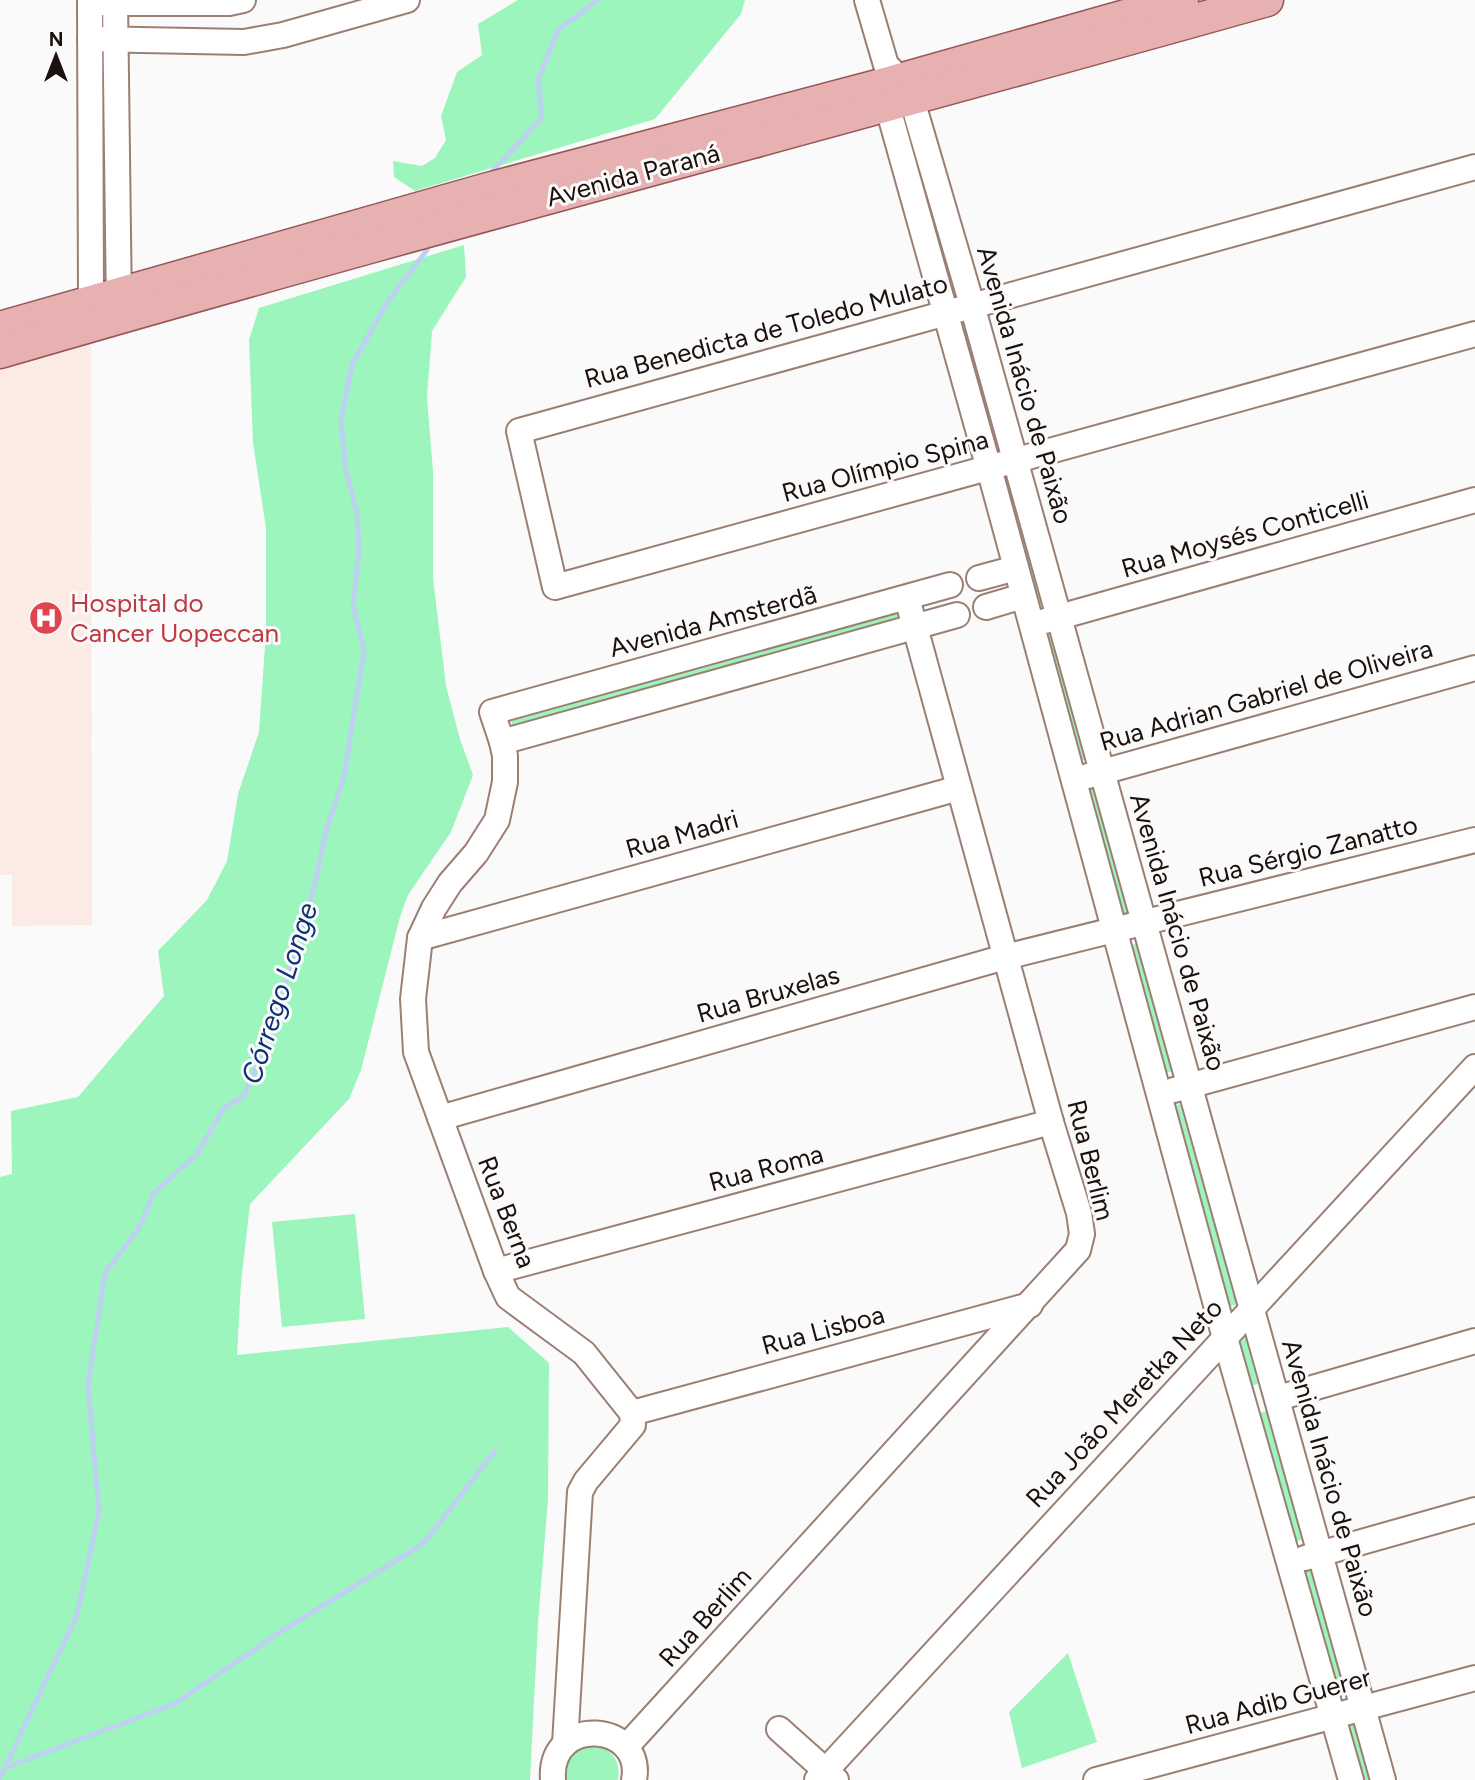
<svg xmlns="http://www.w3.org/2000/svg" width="1475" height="1780" viewBox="0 0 1475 1780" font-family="Figtree,sans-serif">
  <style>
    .built { fill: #fbebe4 }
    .green { fill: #9bf5bc }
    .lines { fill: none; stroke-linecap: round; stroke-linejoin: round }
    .stream { stroke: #bed1f0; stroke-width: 5 }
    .minor-casing { stroke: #9c7f73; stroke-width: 28 }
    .major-casing { stroke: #955756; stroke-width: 35 }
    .minor { stroke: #fff; stroke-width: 24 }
    .major { stroke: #e7b1b2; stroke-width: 32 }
    .labels { text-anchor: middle; stroke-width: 6; stroke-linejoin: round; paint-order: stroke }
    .street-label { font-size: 26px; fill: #1b100c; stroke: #fafafa }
    .health-label { font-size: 26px; fill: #be3a42; stroke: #fafafa; text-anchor: start }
    .water-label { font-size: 28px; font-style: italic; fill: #0b3274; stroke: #fafafa }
  </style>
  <rect width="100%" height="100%" fill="#fafafa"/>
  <path class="built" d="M 91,336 L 92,925 L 12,926 L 12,875 L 0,875 L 0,361 Z"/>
  <g class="green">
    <path d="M 518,0 L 745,0 L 741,14 L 655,119 L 415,191 L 394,177 L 393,161 L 422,166 L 435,158 L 446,140 L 441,116 L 457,72 L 482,55 L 478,24 Z"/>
    <path d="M 908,118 L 957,295 L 949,297 L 901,120 Z"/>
    <path d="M 464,245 L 466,277 L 432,331 L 427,397 L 433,472 L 433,578 L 446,686 L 460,739 L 473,775 L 451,832 L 408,895 L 400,917 L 361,1070 L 349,1099 L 250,1204 L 241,1283 L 237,1355 L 508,1327 L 549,1363 L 548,1499 L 538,1623 L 530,1780 L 0,1780 L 0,1177 L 12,1174 L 11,1111 L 78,1097 L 164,996 L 158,951 L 207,900 L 227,861 L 238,794 L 259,732 L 266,632 L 266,528 L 253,443 L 249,340 L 259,308 Z"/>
    <path d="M 969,326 L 1003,451 L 995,453 L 961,328 Z"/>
    <path d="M 1008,482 L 1042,602 L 1041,605 L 1037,606 L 1000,484 Z"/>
    <path d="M 901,612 L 903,620 L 514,729 L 511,721 Z"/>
    <path d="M 1052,635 L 1087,759 L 1078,762 L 1043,638 Z"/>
    <path d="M 1095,786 L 1127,913 L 1118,916 L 1085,789 Z"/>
    <path d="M 1136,944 L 1172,1071 L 1164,1074 L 1128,946 Z"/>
    <path d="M 1180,1104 L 1237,1304 L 1228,1307 L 1171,1106 Z"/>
    <path d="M 355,1214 L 365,1319 L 282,1327 L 272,1222 Z"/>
    <path d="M 1245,1335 L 1258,1384 L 1250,1386 L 1237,1337 Z"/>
    <path d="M 1267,1411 L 1303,1539 L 1294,1542 L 1258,1413 Z"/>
    <path d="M 1314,1570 L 1348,1695 L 1337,1697 L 1304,1573 Z"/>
    <path d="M 1068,1653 L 1097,1742 L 1022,1768 L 1009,1712 Z"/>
    <path d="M 1354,1723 L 1370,1780 L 1360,1780 L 1344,1725 Z"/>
    <path d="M 598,1745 C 614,1752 621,1763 618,1780 L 567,1780 C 561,1755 577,1748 598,1745 Z"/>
  </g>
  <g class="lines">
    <g class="stream">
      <path d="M 488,176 L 542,118 L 538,80 L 558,30 L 598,0"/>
      <path d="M 5,1768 L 176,1703 L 280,1632 L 423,1544 L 495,1451"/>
      <path d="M 0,1778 L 77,1615 L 99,1511 L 88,1385 L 105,1273 L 137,1231 L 155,1192 L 197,1154 L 223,1109 L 244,1096 L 270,1036 L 315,883 L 326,831 L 344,777 L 364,650 L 353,607 L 359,549 L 357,513 L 346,470 L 341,421 L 352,365 L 386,304 L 427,250"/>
    </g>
    <g class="minor-casing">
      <g id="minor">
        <path d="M 90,0 L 91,301 L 95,317"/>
        <path d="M 115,0 L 119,310"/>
        <path d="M 867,0 L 886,65 L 900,79 L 912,100 L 972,305 L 1383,1780"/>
        <path d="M 101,3 L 229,3 L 243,0"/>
        <path d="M 90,39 L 244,42 L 283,35 L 407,0"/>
        <path d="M 883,90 L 995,490 L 1225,1338 L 1351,1780"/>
        <path d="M 1475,167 L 519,431 L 555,587 L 1475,334"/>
        <path d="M 979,578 L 1016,568"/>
        <path d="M 986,607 L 1023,596"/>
        <path d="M 1045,621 L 1475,500"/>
        <path d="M 502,742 L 957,615"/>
        <path d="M 1088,776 L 1475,668"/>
        <path d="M 420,938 L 959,788"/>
        <path d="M 1174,1090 L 1475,1007"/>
        <path d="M 440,1118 L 1005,957 L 1475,840"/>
        <path d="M 496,1271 L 1051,1122"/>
        <path d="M 1278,1398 L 1475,1341"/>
        <path d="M 632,1413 L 1030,1305"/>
        <path d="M 1305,1558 L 1475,1510"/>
        <path d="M 779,1729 L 836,1780"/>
        <path d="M 565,1744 L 580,1492 L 586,1481 L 633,1425 L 632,1413 L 584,1353 L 508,1297 L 496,1271 L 416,1052 L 413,999 L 420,938 L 434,908 L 450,883 L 476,853 L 497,820 L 505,782 L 505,756 L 502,742 L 492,712 L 950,585"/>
        <path d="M 626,1747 L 1078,1250 L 1082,1234 L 1079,1213 L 1051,1122 L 907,598"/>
        <path d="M 553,1780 C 548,1714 645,1722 634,1780"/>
        <path d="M 817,1780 L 1475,1067"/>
        <path d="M 1096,1780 L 1475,1678"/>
      </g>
    </g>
    <g class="major-casing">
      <g id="major">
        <path d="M 0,328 L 488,189 L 889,83 L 1182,0"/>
        <path d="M 0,352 C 421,229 845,119 1267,0"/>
      </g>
    </g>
    <use href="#minor" class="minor"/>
    <use href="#major" class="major"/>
  </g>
  <defs>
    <g id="hospital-disc" transform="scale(1.75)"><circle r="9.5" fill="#e0444e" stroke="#fafafa"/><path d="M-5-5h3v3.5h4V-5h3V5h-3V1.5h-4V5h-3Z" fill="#fff"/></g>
  </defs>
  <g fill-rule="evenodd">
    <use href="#hospital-disc" x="46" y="618"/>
  </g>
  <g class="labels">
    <g class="street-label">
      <text transform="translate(633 175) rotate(-15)" y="9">Avenida Paraná</text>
      <text transform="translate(766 331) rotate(-15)" y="9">Rua Benedicta de Toledo Mulato</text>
      <text transform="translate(1025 385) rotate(74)" y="9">Avenida Inácio de Paixão</text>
      <text transform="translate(885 466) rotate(-15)" y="9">Rua Olímpio Spina</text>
      <text transform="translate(1245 534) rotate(-16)" y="9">Rua Moysés Conticelli</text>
      <text transform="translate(713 621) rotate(-15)" y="9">Avenida Amsterdã</text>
      <text transform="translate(1266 695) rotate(-16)" y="9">Rua Adrian Gabriel de Oliveira</text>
      <text transform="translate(682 834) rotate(-16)" y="9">Rua Madri</text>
      <text transform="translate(1308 851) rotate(-14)" y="9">Rua Sérgio Zanatto</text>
      <text transform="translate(1178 932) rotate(74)" y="9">Avenida Inácio de Paixão</text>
      <text transform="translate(768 994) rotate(-16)" y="9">Rua Bruxelas</text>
      <text transform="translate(1091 1160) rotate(76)" y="9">Rua Berlim</text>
      <text transform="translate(766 1168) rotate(-15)" y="9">Rua Roma</text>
      <text transform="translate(507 1212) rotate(69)" y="9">Rua Berna</text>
      <text transform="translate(823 1330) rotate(-15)" y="9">Rua Lisboa</text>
      <text transform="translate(1124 1403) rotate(-47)" y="9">Rua João Meretka Neto</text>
      <text transform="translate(1330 1478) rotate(74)" y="9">Avenida Inácio de Paixão</text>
      <text transform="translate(705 1617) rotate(-48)" y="9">Rua Berlim</text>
      <text transform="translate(1278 1701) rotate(-15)" y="9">Rua Adib Guerer</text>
    </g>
    <g class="health-label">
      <text x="70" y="612">Hospital do<tspan x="70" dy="30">Cancer Uopeccan</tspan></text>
    </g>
    <g class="water-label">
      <text transform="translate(279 993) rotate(-72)" y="10">Córrego Longe</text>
    </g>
  </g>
  <g transform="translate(56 56)" stroke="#fafafa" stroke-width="5" paint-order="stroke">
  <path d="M0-5L12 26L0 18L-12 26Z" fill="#1b100c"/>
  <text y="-10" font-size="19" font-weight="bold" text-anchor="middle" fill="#1b100c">N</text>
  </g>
</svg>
